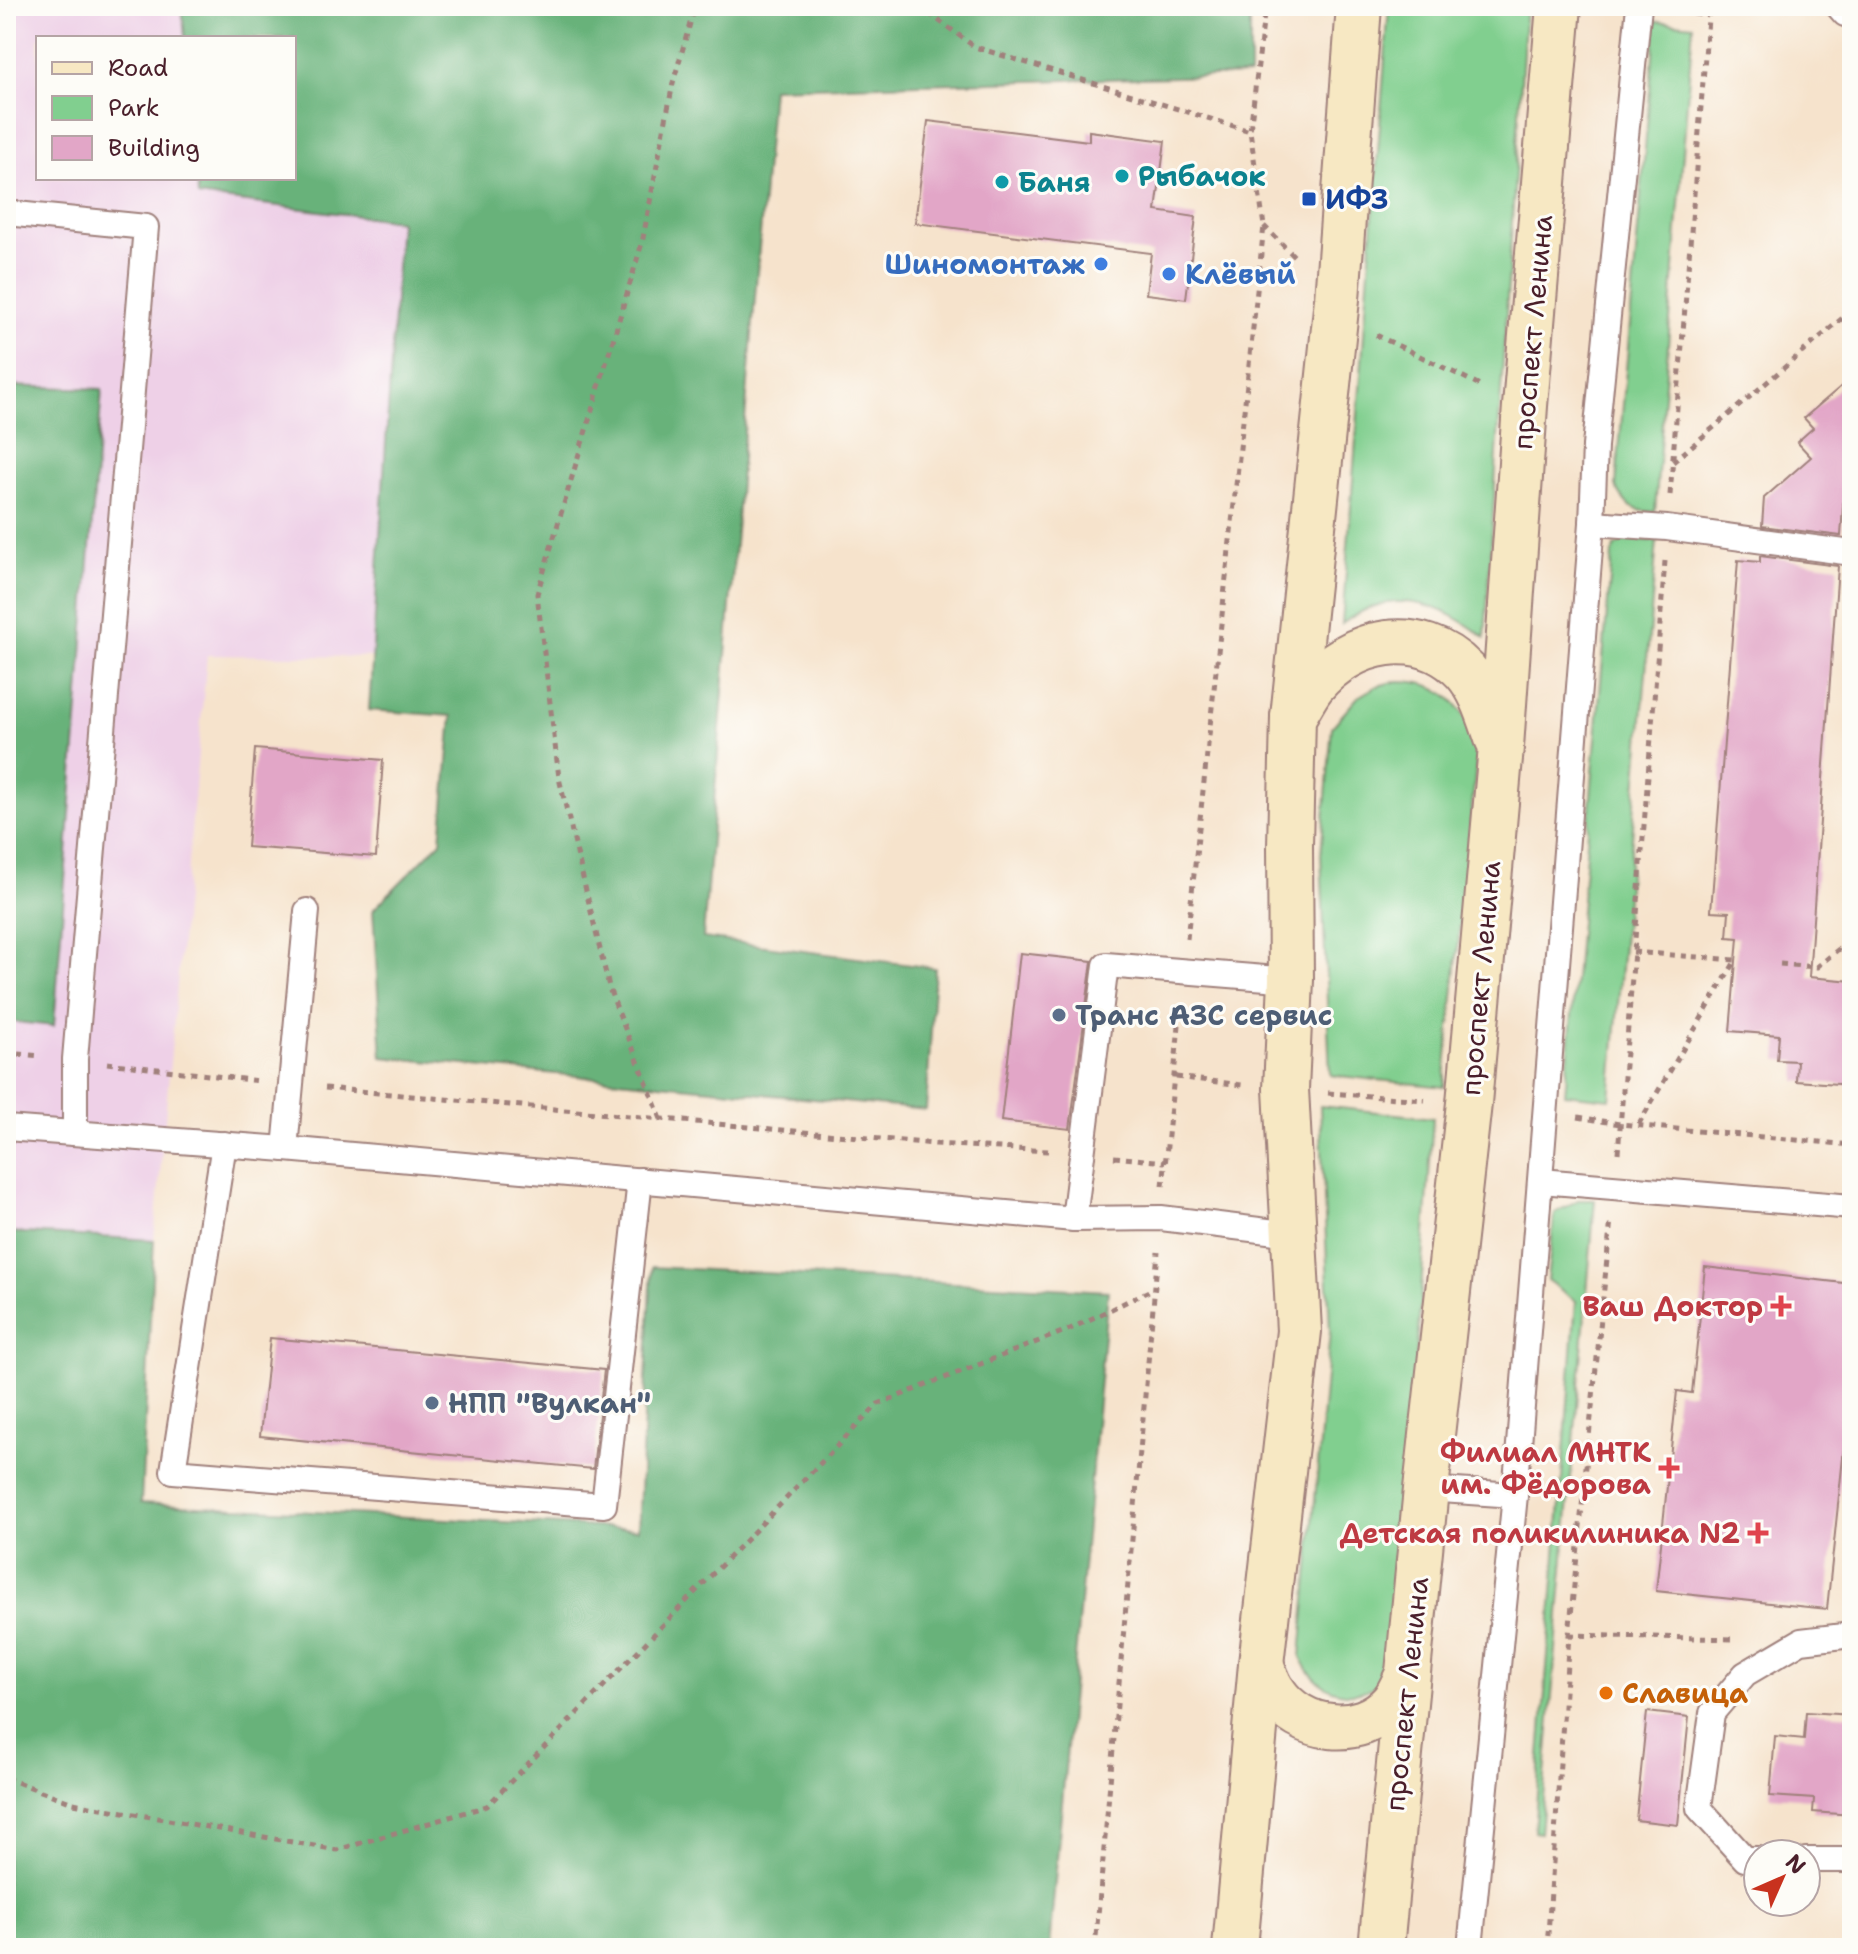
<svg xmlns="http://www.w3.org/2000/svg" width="1858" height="1954" viewBox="0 0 1858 1954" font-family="'Shantell Sans',sans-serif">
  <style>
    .built { fill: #eed0e7; fill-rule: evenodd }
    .green { fill: #81cf8f; stroke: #66775d; stroke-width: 2 }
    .forest { fill: #68b27a; stroke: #596852; stroke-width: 2 }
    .building { fill: #e2a6c7 }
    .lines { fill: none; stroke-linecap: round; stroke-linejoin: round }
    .service-casing { stroke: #a0817c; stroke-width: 28 }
    .secondary-casing { stroke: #a0817c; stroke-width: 48 }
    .path { stroke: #a0817c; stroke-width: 5; stroke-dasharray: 6 6; stroke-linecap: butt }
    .service { stroke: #fff; stroke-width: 24 }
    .secondary { stroke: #f7e8c3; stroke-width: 44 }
    .culture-dot { fill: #0f9aa8; stroke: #fdfcf7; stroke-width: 3 }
    .transit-dot { fill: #1a4fb4; stroke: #fdfcf7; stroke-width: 3 }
    .shop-dot { fill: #3f7fe0; stroke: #fdfcf7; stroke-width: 3 }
    .service-dot { fill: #5c6f8a; stroke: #fdfcf7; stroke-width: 3 }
    .health-dot { fill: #e0444e; stroke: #fdfcf7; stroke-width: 3 }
    .food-dot { fill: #e8710a; stroke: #fdfcf7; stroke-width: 3 }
    .labels { text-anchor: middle; stroke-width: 6; stroke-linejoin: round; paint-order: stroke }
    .culture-label { font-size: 28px; font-weight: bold; fill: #0d838f; stroke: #fdfcf7; text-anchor: start }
    .transit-label { font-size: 28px; font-weight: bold; fill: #164399; stroke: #fdfcf7; text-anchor: start }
    .shop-label { font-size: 28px; font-weight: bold; fill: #366cbe; stroke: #fdfcf7; text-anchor: end }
    .street-label { font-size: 28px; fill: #4a1f2b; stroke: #fdfcf7 }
    .service-label { font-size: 28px; font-weight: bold; fill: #4e5e75; stroke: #fdfcf7; text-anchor: start }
    .health-label { font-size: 28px; font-weight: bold; fill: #be3a42; stroke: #fdfcf7; text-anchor: end }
    .food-label { font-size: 28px; font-weight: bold; fill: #c56008; stroke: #fdfcf7; text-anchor: start }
  </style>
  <rect width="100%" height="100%" fill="#fdfcf7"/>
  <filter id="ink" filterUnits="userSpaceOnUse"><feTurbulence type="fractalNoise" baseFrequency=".0125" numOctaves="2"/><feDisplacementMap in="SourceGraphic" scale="16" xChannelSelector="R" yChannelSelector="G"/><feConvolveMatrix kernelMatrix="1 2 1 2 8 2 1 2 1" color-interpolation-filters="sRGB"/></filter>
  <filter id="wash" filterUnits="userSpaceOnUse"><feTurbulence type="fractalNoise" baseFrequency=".006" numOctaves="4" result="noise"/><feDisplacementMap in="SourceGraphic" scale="32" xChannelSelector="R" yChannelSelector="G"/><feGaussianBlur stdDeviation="1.8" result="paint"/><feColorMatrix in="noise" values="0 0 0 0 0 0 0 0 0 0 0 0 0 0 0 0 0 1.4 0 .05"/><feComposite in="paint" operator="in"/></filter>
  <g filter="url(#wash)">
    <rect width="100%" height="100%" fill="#f6e3cc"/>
    <path class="built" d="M 6,6 L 414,6 L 372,657 L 207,655 L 154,1240 L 6,1232 ZM 38,38 L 294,38 L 294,178 L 38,178 Z"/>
    <g class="green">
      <path d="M 1389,6 L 1526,6 L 1485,638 C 1441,602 1391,586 1342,624 Z"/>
      <path d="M 1656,21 L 1693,25 L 1655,512 C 1634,512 1624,505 1616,486 Z"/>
      <path d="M 1626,539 L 1657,541 L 1610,1099 L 1565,1094 L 1612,555 L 1615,547 Z"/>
      <path d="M 1398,681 C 1444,681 1463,704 1478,745 L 1444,1087 L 1330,1075 L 1321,855 L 1332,727 L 1358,697 L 1377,686 Z"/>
      <path d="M 1320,1106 L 1433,1118 L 1395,1664 C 1371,1707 1318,1701 1301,1656 L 1330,1331 Z"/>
      <path d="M 1578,1200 L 1595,1200 L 1540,1833 L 1534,1832 L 1576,1301 L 1547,1280 L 1555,1213 Z"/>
    </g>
    <g class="forest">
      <path d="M 182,6 L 1250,6 L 1250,75 L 772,88 L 703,938 L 935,968 L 926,1110 L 382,1057 L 373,910 L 441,841 L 452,716 L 369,710 L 400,221 L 198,196 L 197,178 L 294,178 L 294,38 L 185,38 Z"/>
      <path d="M 6,386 L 102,389 L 54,1026 L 6,1021 Z"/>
      <path d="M 6,1232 L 154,1240 L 141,1503 L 638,1529 L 652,1267 L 1108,1291 L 1049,1948 L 6,1948 Z"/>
    </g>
    <g id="blocks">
      <g class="building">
        <path d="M 928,121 L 1089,141 L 1089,131 L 1165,141 L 1156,211 L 1196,217 L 1186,299 L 1146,294 L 1151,253 L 915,223 Z"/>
        <path d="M 1852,377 L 1852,500 L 1844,491 L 1841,536 L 1762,526 L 1764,498 L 1811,457 L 1797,442 L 1813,428 L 1804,418 Z"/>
        <path d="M 1760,556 L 1838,566 L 1809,977 L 1852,981 L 1852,1085 L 1796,1081 L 1797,1061 L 1777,1060 L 1779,1035 L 1730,1031 L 1738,938 L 1727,937 L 1729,912 L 1711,911 L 1738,560 L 1760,562 Z"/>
        <path d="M 255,749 L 383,760 L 376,857 L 247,847 Z"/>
        <path d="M 1020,953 L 1092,961 L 1070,1129 L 1001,1121 Z"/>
        <path d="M 1705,1267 L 1852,1284 L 1852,1372 L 1827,1609 L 1656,1591 L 1677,1391 L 1692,1393 Z"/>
        <path d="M 270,1338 L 604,1370 L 593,1469 L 260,1436 Z"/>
        <path d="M 1647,1712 L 1689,1717 L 1678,1825 L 1636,1820 Z"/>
        <path d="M 1806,1712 L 1852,1715 L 1852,1815 L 1813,1812 L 1814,1799 L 1770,1796 L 1775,1736 L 1804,1739 Z"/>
      </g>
    </g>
  </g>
  <g filter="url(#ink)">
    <use href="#blocks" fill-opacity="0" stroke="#a0817c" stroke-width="2"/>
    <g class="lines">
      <g class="service-casing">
        <g id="service">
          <path d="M 1838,6 L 1845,14 L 1852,14"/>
          <path d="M 6,213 L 146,227 L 75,1059 L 75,1133"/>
          <path d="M 1592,523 L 1667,528 L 1852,553"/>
          <path d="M 6,1128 L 285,1149 L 1074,1219 L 1161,1218 L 1293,1234"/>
          <path d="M 224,1144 L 173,1471 L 604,1505 L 640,1180"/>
          <path d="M 285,1149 L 307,911"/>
          <path d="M 1541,1181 L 1852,1207"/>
          <path d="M 1074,1219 L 1106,965 L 1291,980"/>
          <path d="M 1426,1489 L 1515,1495"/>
          <path d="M 1758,1859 L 1745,1859 L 1699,1808 L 1712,1713 L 1745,1674 L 1801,1641 L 1852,1635"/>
          <path d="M 1806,1860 L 1852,1860"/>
          <path d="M 1470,1948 L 1515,1495 L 1592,523 L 1595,446 L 1639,6"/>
        </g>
      </g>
      <g class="secondary-casing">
        <g id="secondary">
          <path d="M 1293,717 C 1300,707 1305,695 1313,685 C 1351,639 1420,624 1465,671 C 1482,690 1489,715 1497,738"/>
          <path d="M 1261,1664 C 1265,1673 1268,1684 1274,1692 C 1300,1732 1360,1739 1392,1703 C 1399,1695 1403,1684 1407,1676"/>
          <path d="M 1235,1948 L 1261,1664 L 1299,1331 L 1286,1089 L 1291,980 L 1290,846 L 1293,717 L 1337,299 L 1359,6"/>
          <path d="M 1381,1948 L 1426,1489 L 1469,1103 L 1501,747 L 1525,406 L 1559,6"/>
        </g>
      </g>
      <g class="path">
        <path d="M 919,6 L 975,47 L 1250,131"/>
        <path d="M 1111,6 L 1136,6"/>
        <path d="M 1670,10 L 1708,16"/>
        <path d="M 1264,226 L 1297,259"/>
        <path d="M 1376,335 L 1482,386"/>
        <path d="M 1673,462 L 1852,310"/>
        <path d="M 1670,495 L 1709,6"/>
        <path d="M 1187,939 L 1264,226 L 1250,131 L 1265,6"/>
        <path d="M 1633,952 L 1736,960 L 1638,1125"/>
        <path d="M 1780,964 L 1817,967 L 1852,938"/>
        <path d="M 6,1053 L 41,1056"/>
        <path d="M 107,1063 L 259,1081"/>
        <path d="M 1176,1077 L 1242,1085"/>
        <path d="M 325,1088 L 935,1144 L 1048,1151"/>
        <path d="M 1328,1093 L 1425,1100"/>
        <path d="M 1578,1117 L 1620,1124 L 1852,1145"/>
        <path d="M 661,1119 L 610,991 L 559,778 L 537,594 L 642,243 L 673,83 L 695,6"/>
        <path d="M 1618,1153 L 1665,561"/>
        <path d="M 1114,1157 L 1165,1162"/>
        <path d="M 1163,1186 L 1181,1005"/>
        <path d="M 1569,1635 L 1736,1639"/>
        <path d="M 6,1778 L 73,1803 L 337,1850 L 487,1806 L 878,1404 L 1070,1329 L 1155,1288"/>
        <path d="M 1095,1948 L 1158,1252"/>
        <path d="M 1547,1948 L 1569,1635 L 1611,1219"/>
      </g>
      <use href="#service" class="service"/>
      <use href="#secondary" class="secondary"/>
    </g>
  </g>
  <g class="culture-dot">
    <circle cx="1122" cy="176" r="8"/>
    <circle cx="1002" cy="182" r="8"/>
  </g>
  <rect class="transit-dot" x="1301" y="191" width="16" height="16" rx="4"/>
  <g class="shop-dot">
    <circle cx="1101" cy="264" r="8"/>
    <circle cx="1169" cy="274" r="8"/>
  </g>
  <g class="service-dot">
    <circle cx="1059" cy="1015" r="8"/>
    <circle cx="432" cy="1403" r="8"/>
  </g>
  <g class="health-dot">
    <path d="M1777 1294h8v8h8v8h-8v8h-8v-8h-8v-8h8z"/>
    <path d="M1665 1456h8v8h8v8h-8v8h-8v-8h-8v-8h8z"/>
    <path d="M1754 1521h8v8h8v8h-8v8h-8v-8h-8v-8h8z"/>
  </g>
  <circle class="food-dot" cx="1606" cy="1693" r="8"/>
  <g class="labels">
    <g class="culture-label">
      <text x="1138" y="186">Рыбачок</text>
      <text x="1018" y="192">Баня</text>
    </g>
    <g class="transit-label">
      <text x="1325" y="209">ИФЗ</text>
    </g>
    <g class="shop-label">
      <text x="1085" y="274">Шиномонтаж</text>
      <text x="1185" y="284" text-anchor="start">Клёвый</text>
    </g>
    <g class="street-label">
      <text transform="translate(1532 332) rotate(-85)" y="10">проспект Ленина</text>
      <text transform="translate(1480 978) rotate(-85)" y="10">проспект Ленина</text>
      <text transform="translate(1406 1694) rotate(-84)" y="10">проспект Ленина</text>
    </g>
    <g class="service-label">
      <text x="1075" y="1025">Транс АЗС сервис</text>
      <text x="448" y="1413">НПП "Вулкан"</text>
    </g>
    <g class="health-label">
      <text x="1763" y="1316">Ваш Доктор</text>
      <text x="1651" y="1462">Филиал МНТК<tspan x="1651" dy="32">им. Фёдорова</tspan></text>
      <text x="1740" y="1543">Детская поликилиника N2</text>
    </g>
    <g class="food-label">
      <text x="1622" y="1703">Славица</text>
    </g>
  </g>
  <rect width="1858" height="1954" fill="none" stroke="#fdfcf7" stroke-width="32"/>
  <rect x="36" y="36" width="260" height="144" fill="#fdfcf7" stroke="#b5a4a5" stroke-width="2"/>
  <rect x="52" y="62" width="40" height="12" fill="#f7e8c3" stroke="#b5a4a5" stroke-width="2"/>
  <text x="108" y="76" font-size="24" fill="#4a1f2b">Road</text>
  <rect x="52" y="96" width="40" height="24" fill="#81cf8f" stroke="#b5a4a5" stroke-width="2"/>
  <text x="108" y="116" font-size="24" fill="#4a1f2b">Park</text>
  <rect x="52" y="136" width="40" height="24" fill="#e2a6c7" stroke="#b5a4a5" stroke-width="2"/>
  <text x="108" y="156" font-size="24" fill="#4a1f2b">Building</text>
  <g transform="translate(1782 1878) rotate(45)"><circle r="38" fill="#fdfcf7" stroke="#b5a4a5" stroke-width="2"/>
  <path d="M0-6L14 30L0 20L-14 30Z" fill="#c8321e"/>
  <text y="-12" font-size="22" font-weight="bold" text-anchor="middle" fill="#4a1f2b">N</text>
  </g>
</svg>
